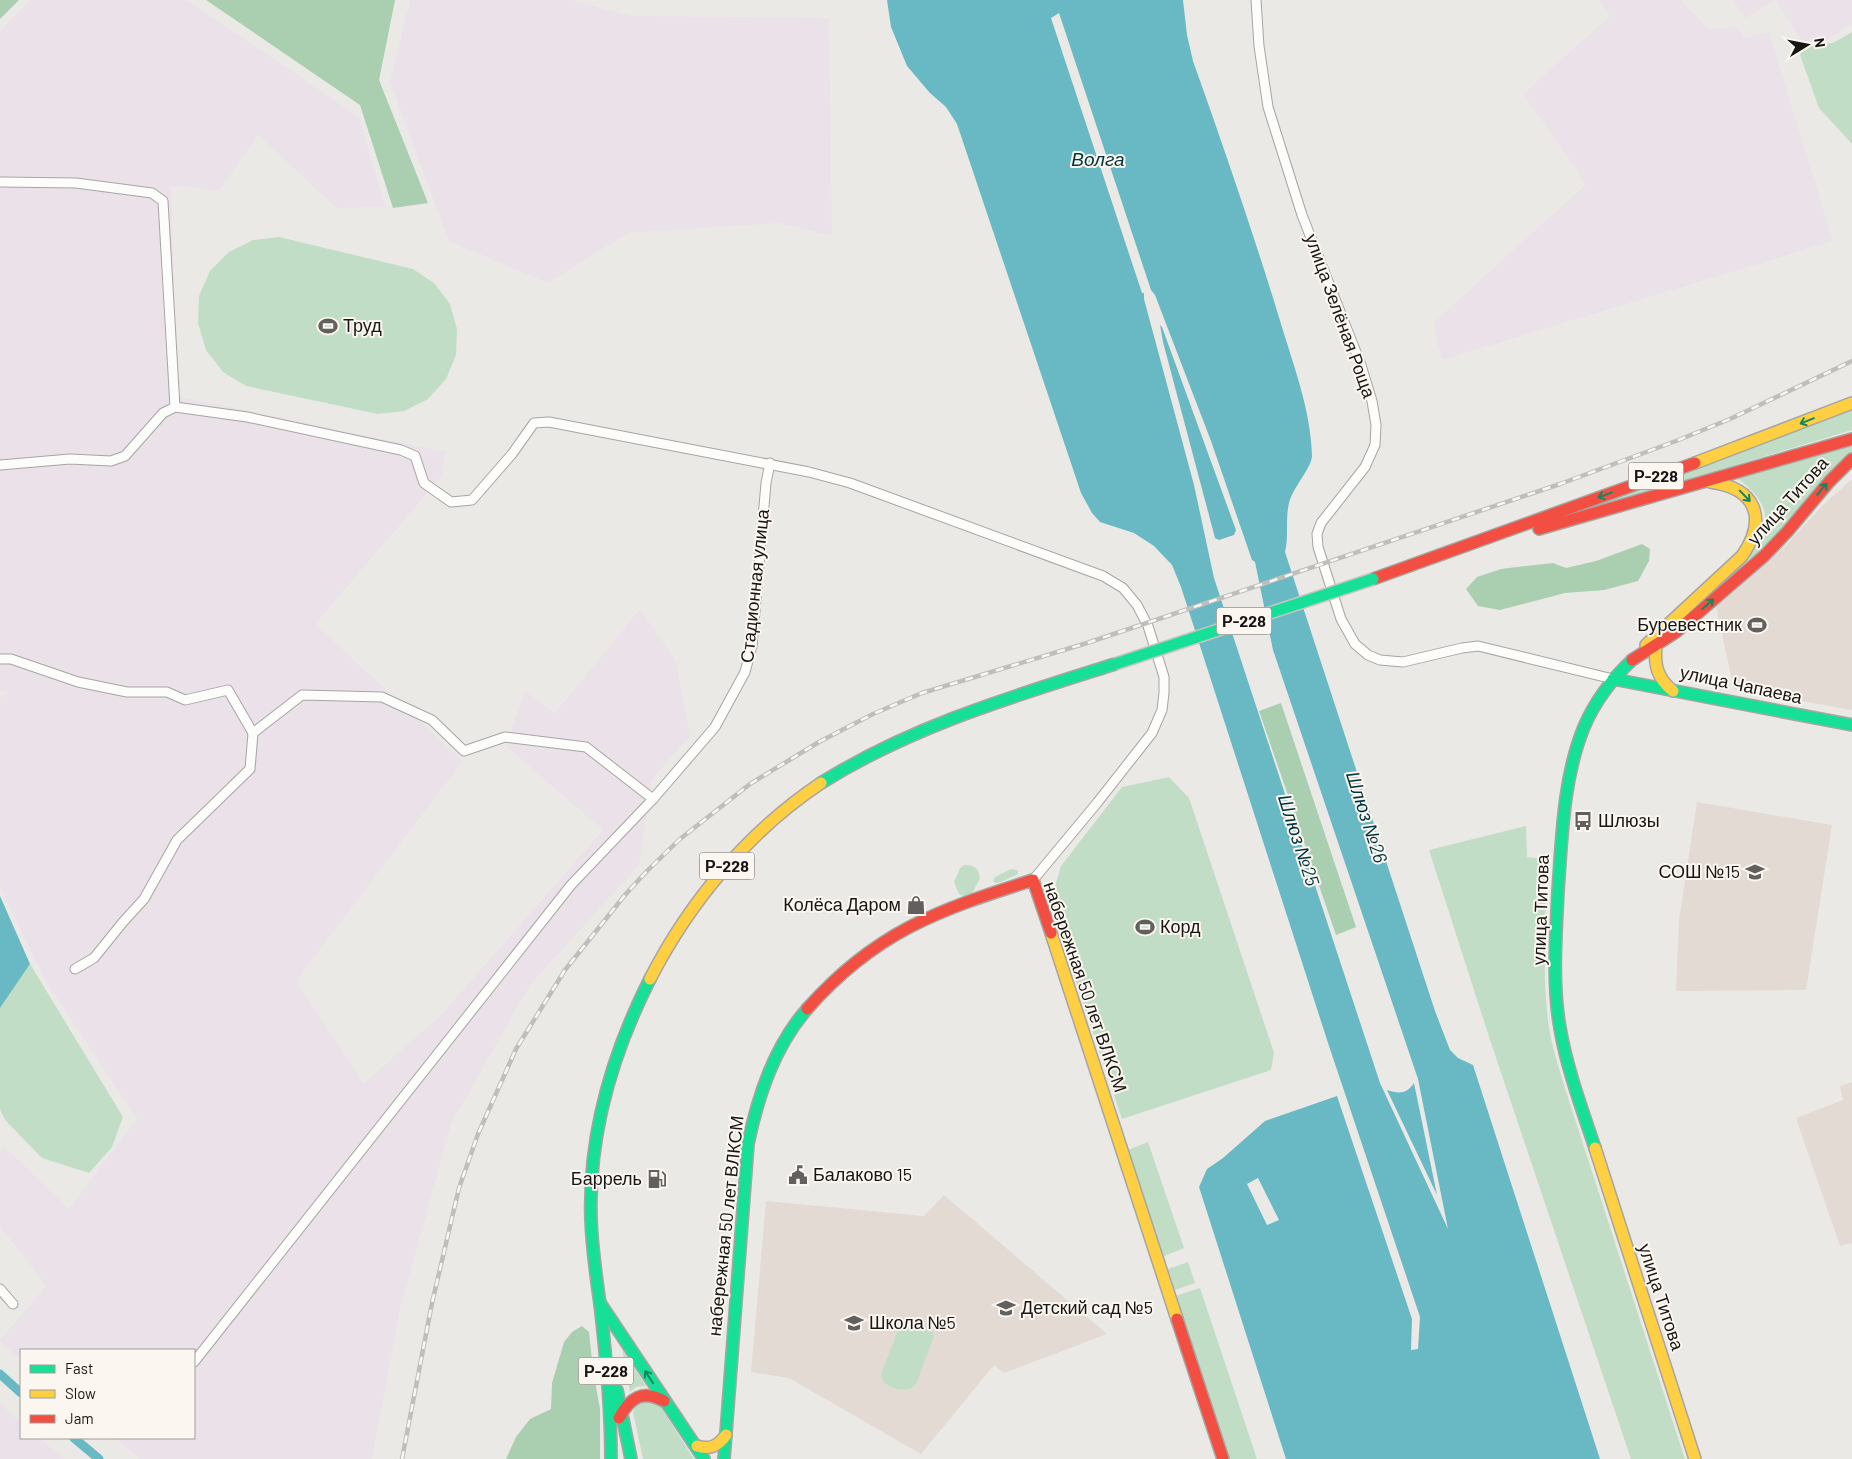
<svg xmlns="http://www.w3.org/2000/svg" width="1852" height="1459" viewBox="0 0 1852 1459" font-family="Barlow,sans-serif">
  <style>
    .built { fill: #e2dad3 }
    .industrial { fill: #ebe1e9 }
    .green { fill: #c1ddc5 }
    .forest { fill: #a9ceb0 }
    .water { fill: #69b9c5; fill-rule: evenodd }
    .pier { fill: #ebe9e6 }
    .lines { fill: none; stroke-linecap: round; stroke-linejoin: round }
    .canal { stroke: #69b9c5; stroke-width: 9 }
    .street-casing { stroke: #a7a5a2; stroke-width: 11 }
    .fast-casing { stroke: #a7a5a2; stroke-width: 14 }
    .slow-casing { stroke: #a7a5a2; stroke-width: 14 }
    .jam-casing { stroke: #a7a5a2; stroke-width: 14 }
    .street { stroke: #fcfcfb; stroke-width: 9 }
    .fast { stroke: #16e098; stroke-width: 11 }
    .slow { stroke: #ffcf43; stroke-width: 11 }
    .jam { stroke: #f24e42; stroke-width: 11 }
    .rail-casing { stroke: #bebebd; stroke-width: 4.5 }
    .rail { stroke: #fcf6f0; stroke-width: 2.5; stroke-dasharray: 8; stroke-linecap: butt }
    .fast-bridge-casing { stroke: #c5c4c3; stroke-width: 14; stroke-linecap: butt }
    .fast-bridge { stroke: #16e098; stroke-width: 11 }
    .oneway { stroke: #17855d }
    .labels { text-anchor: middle; stroke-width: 4; stroke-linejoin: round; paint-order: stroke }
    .shield { fill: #fcf6f0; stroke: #5c5956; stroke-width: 1 }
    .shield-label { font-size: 16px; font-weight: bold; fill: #181614 }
    .street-label { font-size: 18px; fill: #181614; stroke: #fcf6f0 }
    .poi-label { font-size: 18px; fill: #181614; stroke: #fcf6f0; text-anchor: start }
    .water-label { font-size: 19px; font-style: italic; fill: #00343c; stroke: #fcf6f0 }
  </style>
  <rect width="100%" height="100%" fill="#ebe9e6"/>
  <g class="built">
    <path d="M 1852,479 L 1852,710 L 1734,689 L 1716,607 L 1787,544 L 1824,504 Z"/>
    <path d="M 1697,802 L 1832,825 L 1806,990 L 1676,991 L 1679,920 Z"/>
    <path d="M 1852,1082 L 1852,1243 L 1840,1246 L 1796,1118 L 1843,1100 L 1840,1086 Z"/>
    <path d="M 944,1195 L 1107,1334 L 1004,1373 L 994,1365 L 921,1454 L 789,1378 L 751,1372 L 766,1201 L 924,1216 Z"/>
  </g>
  <g class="industrial">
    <path d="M 30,0 L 187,0 L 359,117 L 385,207 L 336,208 L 258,135 L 219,191 L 171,185 L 177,396 L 446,452 L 441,477 L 315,624 L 463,761 L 296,981 L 364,1083 L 441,1015 L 603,830 L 506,746 L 525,691 L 555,713 L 640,609 L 676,661 L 690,736 L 652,779 L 639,865 L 530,985 L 451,1124 L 400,1309 L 372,1459 L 140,1459 L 115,1438 L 194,1438 L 194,1350 L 21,1350 L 21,1360 L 0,1342 L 0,1340 L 46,1286 L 0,1226 L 0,1151 L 5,1147 L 69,1209 L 137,1119 L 45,980 L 0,886 L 0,698 L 9,693 L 0,691 L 0,31 Z"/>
    <path d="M 410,0 L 571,0 L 631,16 L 829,18 L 832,236 L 779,223 L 628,233 L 548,283 L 449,241 L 390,82 Z"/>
    <path d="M 1602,0 L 1681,0 L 1709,29 L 1736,27 L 1745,38 L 1769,32 L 1833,241 L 1442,360 L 1433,323 L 1585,185 L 1580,175 L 1523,94 L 1610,16 L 1600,2 Z"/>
    <path d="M 1733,0 L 1774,0 L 1745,18 Z"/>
    <path d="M 1776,0 L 1852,0 L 1852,24 L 1808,51 Z"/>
    <path d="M 0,1404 L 21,1422 L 21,1438 L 39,1438 L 64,1459 L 0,1459 Z"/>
  </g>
  <g class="green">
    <path d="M 1852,32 L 1852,144 L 1819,108 L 1800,55 L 1804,46 L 1833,43 Z"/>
    <path d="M 279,237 L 413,269 L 434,283 L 450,304 L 457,329 L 456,355 L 446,379 L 428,399 L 404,411 L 378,414 L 246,386 L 223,372 L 206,350 L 198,323 L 199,296 L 210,271 L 229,252 L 253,240 Z"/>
    <path d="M 1852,409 L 1852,430 L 1679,482 L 1572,512 Z"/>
    <path d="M 1852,446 L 1852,451 C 1816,485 1788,526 1751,560 L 1749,557 C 1773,522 1771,504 1737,478 Z"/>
    <path d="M 1169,777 L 1189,798 L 1274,1053 L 1271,1070 L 1122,1119 L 1050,904 L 1061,866 L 1122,787 Z"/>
    <path d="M 1526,826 L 1527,857 L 1545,859 C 1548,917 1540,976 1550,1033 C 1553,1050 1559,1068 1564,1085 L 1685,1459 L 1631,1459 L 1490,1040 L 1429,850 Z"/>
    <path d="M 964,865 C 973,864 979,869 980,878 L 973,892 L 966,897 L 959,894 L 954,882 L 960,868 Z"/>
    <path d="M 1011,869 L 1018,870 L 1018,874 L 1001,882 L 995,883 L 993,881 L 995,877 Z"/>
    <path d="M 30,964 L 123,1117 L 112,1147 L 89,1173 L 42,1158 L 6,1121 L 0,1110 L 0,1008 Z"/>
    <path d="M 1148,1142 L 1184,1248 L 1162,1257 L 1128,1150 Z"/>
    <path d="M 1188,1262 L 1195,1283 L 1175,1290 L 1168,1269 Z"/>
    <path d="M 1200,1288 L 1257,1459 L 1230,1459 L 1175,1296 Z"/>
    <path d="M 910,1319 C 920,1323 931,1324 934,1336 L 916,1384 C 906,1395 884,1389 881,1375 L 900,1325 L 904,1320 Z"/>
    <path d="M 622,1349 L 646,1386 L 636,1387 L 630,1392 Z"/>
    <path d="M 647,1400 L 658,1403 L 694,1459 L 643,1459 L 633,1412 L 637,1403 Z"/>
  </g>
  <g class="forest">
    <path d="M 0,0 L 19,0 L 0,19 Z"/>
    <path d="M 206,0 L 395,0 L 379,80 L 428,203 L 393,208 L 360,105 Z"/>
    <path d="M 1642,544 L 1650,549 L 1649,561 L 1638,581 L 1604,590 L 1565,593 L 1500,610 L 1478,606 L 1466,589 L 1477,577 L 1501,569 L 1553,563 L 1566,568 L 1596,561 Z"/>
    <path d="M 1281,703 L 1356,927 L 1336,935 L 1259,711 Z"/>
    <path d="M 582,1326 L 589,1332 L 593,1370 L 600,1409 L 600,1459 L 506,1459 L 516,1437 L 530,1419 L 551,1409 L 552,1383 L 564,1342 L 572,1332 Z"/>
  </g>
  <g class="water">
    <path d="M 887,0 L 1183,0 L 1187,35 L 1193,61 C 1224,148 1254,235 1281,324 C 1294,367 1311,411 1312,456 C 1312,467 1292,489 1289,503 C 1285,519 1289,537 1285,552 L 1435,1011 L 1450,1050 L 1458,1058 L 1473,1065 L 1600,1459 L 1286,1459 L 1199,1187 L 1207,1169 L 1223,1158 L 1265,1121 L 1337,1096 L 1412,1319 L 1411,1350 L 1418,1349 L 1420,1317 L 1329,1046 L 1181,587 L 1172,565 L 1154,546 L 1134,533 L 1100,522 L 1092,513 L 1081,493 L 957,124 L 946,107 L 930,93 L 907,66 L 891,27 ZM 1147,290 L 1151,290 L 1155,295 L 1211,441 L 1252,560 L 1255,562 L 1273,650 L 1418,1079 L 1448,1229 L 1380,1083 L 1214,578 L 1194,485 L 1144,299 L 1144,293 Z"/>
    <path d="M 1160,325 L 1162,327 L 1236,530 L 1234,535 L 1219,540 L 1215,538 L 1163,342 Z"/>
    <path d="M 0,896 L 30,964 L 0,1008 Z"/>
    <path d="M 1414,1083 L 1437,1195 L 1387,1090 C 1399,1094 1407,1094 1414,1083 Z"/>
  </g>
  <g class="pier">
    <path d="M 1059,13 L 1151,290 L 1144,293 L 1142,293 L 1051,18 Z"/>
    <path d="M 1258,1178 L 1279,1220 L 1267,1225 L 1247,1184 Z"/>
  </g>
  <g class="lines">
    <g class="canal">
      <path d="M 0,1374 L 21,1393"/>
      <path d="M 74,1438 L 99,1459"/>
    </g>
    <g class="street-casing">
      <g id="street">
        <path d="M 1256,0 L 1259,46 L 1268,107 L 1302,215 L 1361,365 L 1372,401 L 1376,425 L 1375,445 L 1365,467 L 1321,523 L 1317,534 L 1318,547 L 1341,619 L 1355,644 L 1368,655 L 1380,660 L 1403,662 L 1462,648 L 1478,646 L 1613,679"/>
        <path d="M 0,182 L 76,183 L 152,193 L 163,201 L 175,407"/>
        <path d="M 0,465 L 70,459 L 111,461 L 125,456 L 163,413 L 175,407 L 247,417 L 401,450 L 415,456 L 424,483 L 451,502 L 472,500 L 512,454 L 534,423 L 549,422 L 809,472 L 850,483 L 1103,576 L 1123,588 L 1137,605 L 1148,626 L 1164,677 L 1164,693 L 1162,710 L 1152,733 L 1097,803 L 1033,880"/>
        <path d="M 0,659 L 11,659 L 78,682 L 127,692 L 167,692 L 185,700 L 228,690 L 253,733 L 302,695 L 382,697 L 432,720 L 464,751 L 505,737 L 586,747 L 653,799"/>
        <path d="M 75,969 L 94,958 L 123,922 L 144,899 L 177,840 L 250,769 L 253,733"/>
        <path d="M 0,1289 L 13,1304"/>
        <path d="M 194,1362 L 571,885 L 653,799 L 715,727 L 745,672 L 752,646 L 766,483 L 770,463"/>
      </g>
    </g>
    <g class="fast-casing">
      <g id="fast">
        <path d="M 1613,679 L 1852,725"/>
        <path d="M 821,783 C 912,726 1014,696 1115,664"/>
        <path d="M 1595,1148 C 1582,1109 1567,1069 1560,1028 C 1552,983 1556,936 1558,891 C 1562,837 1563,778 1584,727 C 1595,701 1612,679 1632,660"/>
        <path d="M 600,1303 L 704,1459"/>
        <path d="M 617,1390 L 631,1459"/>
        <path d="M 611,1459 C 611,1407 606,1355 600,1304 C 596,1276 592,1248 591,1220 C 588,1136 612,1054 650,979"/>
        <path d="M 724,1459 L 748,1144 C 758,1096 774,1047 807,1009"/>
      </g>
    </g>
    <g class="slow-casing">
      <g id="slow">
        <path d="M 1695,463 L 1852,403"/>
        <path d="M 1646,645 L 1742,556 C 1768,518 1756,488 1710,482"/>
        <path d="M 1656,645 C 1654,665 1657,678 1673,691"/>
        <path d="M 1051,933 L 1177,1319"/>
        <path d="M 650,979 C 690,901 748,832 821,783"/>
        <path d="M 1595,1148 L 1695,1459"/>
        <path d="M 697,1446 C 710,1450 718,1446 726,1435"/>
      </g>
    </g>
    <g class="jam-casing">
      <g id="jam">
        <path d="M 1539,529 L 1852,439"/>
        <path d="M 1373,579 L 1695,463"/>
        <path d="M 1632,660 L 1676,632 L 1764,556 L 1787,532 L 1829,482 L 1852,459"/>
        <path d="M 807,1009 C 875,932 938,910 1033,880 L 1051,933"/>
        <path d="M 1177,1319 L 1223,1459"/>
        <path d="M 619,1418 C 630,1398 642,1389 664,1401"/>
      </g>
    </g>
    <use href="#street" class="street"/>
    <use href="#fast" class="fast"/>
    <use href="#slow" class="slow"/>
    <use href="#jam" class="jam"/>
    <g class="rail-casing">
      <path id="rail" d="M 402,1459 L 432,1303 L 459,1188 L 478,1134 L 516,1049 L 565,970 L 625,895 L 647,871 L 680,839 L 750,784 L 819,742 L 873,714 L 922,693 L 1087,643 L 1560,484 L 1676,441 L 1730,419 L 1852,361"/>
    </g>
    <use href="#rail" class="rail"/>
    <g class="fast-bridge-casing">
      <path id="fast-bridge" d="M 1115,664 L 1373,579"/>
    </g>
    <use href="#fast-bridge" class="fast-bridge"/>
  </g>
  <defs><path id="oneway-shaft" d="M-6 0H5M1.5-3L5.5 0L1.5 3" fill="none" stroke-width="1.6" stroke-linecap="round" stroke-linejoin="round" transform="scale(1.25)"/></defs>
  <g class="oneway">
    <use href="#oneway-shaft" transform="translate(1807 421) rotate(158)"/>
    <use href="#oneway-shaft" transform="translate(1822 489) rotate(-50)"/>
    <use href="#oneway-shaft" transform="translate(1605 495) rotate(160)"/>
    <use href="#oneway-shaft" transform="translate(1745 496) rotate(46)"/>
    <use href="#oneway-shaft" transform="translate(1708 604) rotate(-41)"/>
    <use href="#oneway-shaft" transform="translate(649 1377) rotate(-123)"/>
  </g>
  <defs>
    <g id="stadium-bare" transform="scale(1.5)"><path d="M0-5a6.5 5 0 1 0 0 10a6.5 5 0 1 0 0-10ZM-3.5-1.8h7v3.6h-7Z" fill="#62605e" stroke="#fcf6f0" stroke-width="2.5" paint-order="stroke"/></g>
    <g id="bus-bare" transform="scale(1.5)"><path d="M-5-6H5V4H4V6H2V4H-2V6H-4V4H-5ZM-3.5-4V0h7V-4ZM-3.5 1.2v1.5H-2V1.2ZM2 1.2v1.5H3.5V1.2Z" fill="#62605e" stroke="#fcf6f0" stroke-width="2.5" paint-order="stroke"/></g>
    <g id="school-bare" transform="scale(1.5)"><path d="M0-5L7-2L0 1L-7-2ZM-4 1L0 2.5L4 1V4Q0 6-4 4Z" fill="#62605e" stroke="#fcf6f0" stroke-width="2.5" paint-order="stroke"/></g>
    <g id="shop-bare" transform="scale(1.5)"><path d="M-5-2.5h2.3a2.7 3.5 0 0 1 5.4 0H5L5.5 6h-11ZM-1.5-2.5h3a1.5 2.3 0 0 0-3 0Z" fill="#62605e" stroke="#fcf6f0" stroke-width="2.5" paint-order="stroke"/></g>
    <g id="civic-bare" transform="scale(1.5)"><path d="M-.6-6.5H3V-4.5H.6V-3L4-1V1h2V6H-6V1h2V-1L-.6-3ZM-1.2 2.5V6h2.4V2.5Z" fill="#62605e" stroke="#fcf6f0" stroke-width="2.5" paint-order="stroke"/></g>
    <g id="fuel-bare" transform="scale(1.5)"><path d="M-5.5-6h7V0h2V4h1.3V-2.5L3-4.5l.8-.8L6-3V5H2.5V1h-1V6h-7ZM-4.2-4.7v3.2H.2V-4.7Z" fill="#62605e" stroke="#fcf6f0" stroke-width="2.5" paint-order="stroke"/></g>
  </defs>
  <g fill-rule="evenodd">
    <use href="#stadium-bare" x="328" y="326"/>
    <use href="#stadium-bare" x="1757" y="625"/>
    <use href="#bus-bare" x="1583" y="821"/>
    <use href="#school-bare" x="1755" y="872"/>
    <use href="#shop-bare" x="916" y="905"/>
    <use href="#stadium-bare" x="1145" y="927"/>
    <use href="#civic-bare" x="798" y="1175"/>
    <use href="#fuel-bare" x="657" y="1179"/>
    <use href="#school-bare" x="1006" y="1308"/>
    <use href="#school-bare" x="854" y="1323"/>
  </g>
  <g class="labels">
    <g class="shield">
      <rect x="1628.5" y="462.5" width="55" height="27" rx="4"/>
      <rect x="1216.5" y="607.5" width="55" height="27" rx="4"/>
      <rect x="699.5" y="852.5" width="55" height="27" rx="4"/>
      <rect x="578.5" y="1357.5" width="55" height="27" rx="4"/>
    </g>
    <g class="shield-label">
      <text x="1656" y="482">Р-228</text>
      <text x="1244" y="627">Р-228</text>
      <text x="727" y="872">Р-228</text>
      <text x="606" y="1377">Р-228</text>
    </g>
    <g class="street-label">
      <text transform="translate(1340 316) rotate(70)" y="6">улица Зелёная Роща</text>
      <text transform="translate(1788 501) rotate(-48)" y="6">улица Титова</text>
      <text transform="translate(755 586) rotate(-84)" y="6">Стадионная улица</text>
      <text transform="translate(1741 685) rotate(12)" y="6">улица Чапаева</text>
      <text transform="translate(1541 910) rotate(-88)" y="6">улица Титова</text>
      <text transform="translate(1085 987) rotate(71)" y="6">набережная 50 лет ВЛКСМ</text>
      <text transform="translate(726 1226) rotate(-84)" y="6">набережная 50 лет ВЛКСМ</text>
      <text transform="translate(1661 1297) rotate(72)" y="6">улица Титова</text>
    </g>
    <g class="poi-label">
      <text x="343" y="332">Труд</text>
      <text x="1742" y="631" text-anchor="end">Буревестник</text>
      <text x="1598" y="827">Шлюзы</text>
      <text x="1740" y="878" text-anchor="end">СОШ №15</text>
      <text x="901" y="911" text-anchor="end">Колёса Даром</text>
      <text x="1160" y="933">Корд</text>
      <text x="813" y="1181">Балаково 15</text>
      <text x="642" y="1185" text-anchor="end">Баррель</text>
      <text x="1021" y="1314">Детский сад №5</text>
      <text x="869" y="1329">Школа №5</text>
    </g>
    <g class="water-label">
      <text x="1098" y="166">Волга</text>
      <text transform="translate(1367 817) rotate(72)" y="7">Шлюз №26</text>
      <text transform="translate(1299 840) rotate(72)" y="7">Шлюз №25</text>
    </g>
  </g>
  <rect x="20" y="1349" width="175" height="90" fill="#fcf6f0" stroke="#a19c98"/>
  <rect x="30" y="1365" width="25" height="8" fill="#16e098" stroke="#a19c98"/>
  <text x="65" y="1374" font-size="15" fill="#181614">Fast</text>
  <rect x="30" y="1390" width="25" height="8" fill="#ffcf43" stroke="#a19c98"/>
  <text x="65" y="1399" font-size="15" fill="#181614">Slow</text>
  <rect x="30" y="1415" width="25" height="8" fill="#f24e42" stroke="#a19c98"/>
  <text x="65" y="1424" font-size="15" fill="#181614">Jam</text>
  <g transform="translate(1807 45) rotate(80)" stroke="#fcf6f0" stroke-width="4" paint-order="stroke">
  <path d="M0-4L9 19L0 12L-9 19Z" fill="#181614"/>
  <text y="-8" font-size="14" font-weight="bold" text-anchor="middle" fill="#181614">N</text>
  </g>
</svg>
